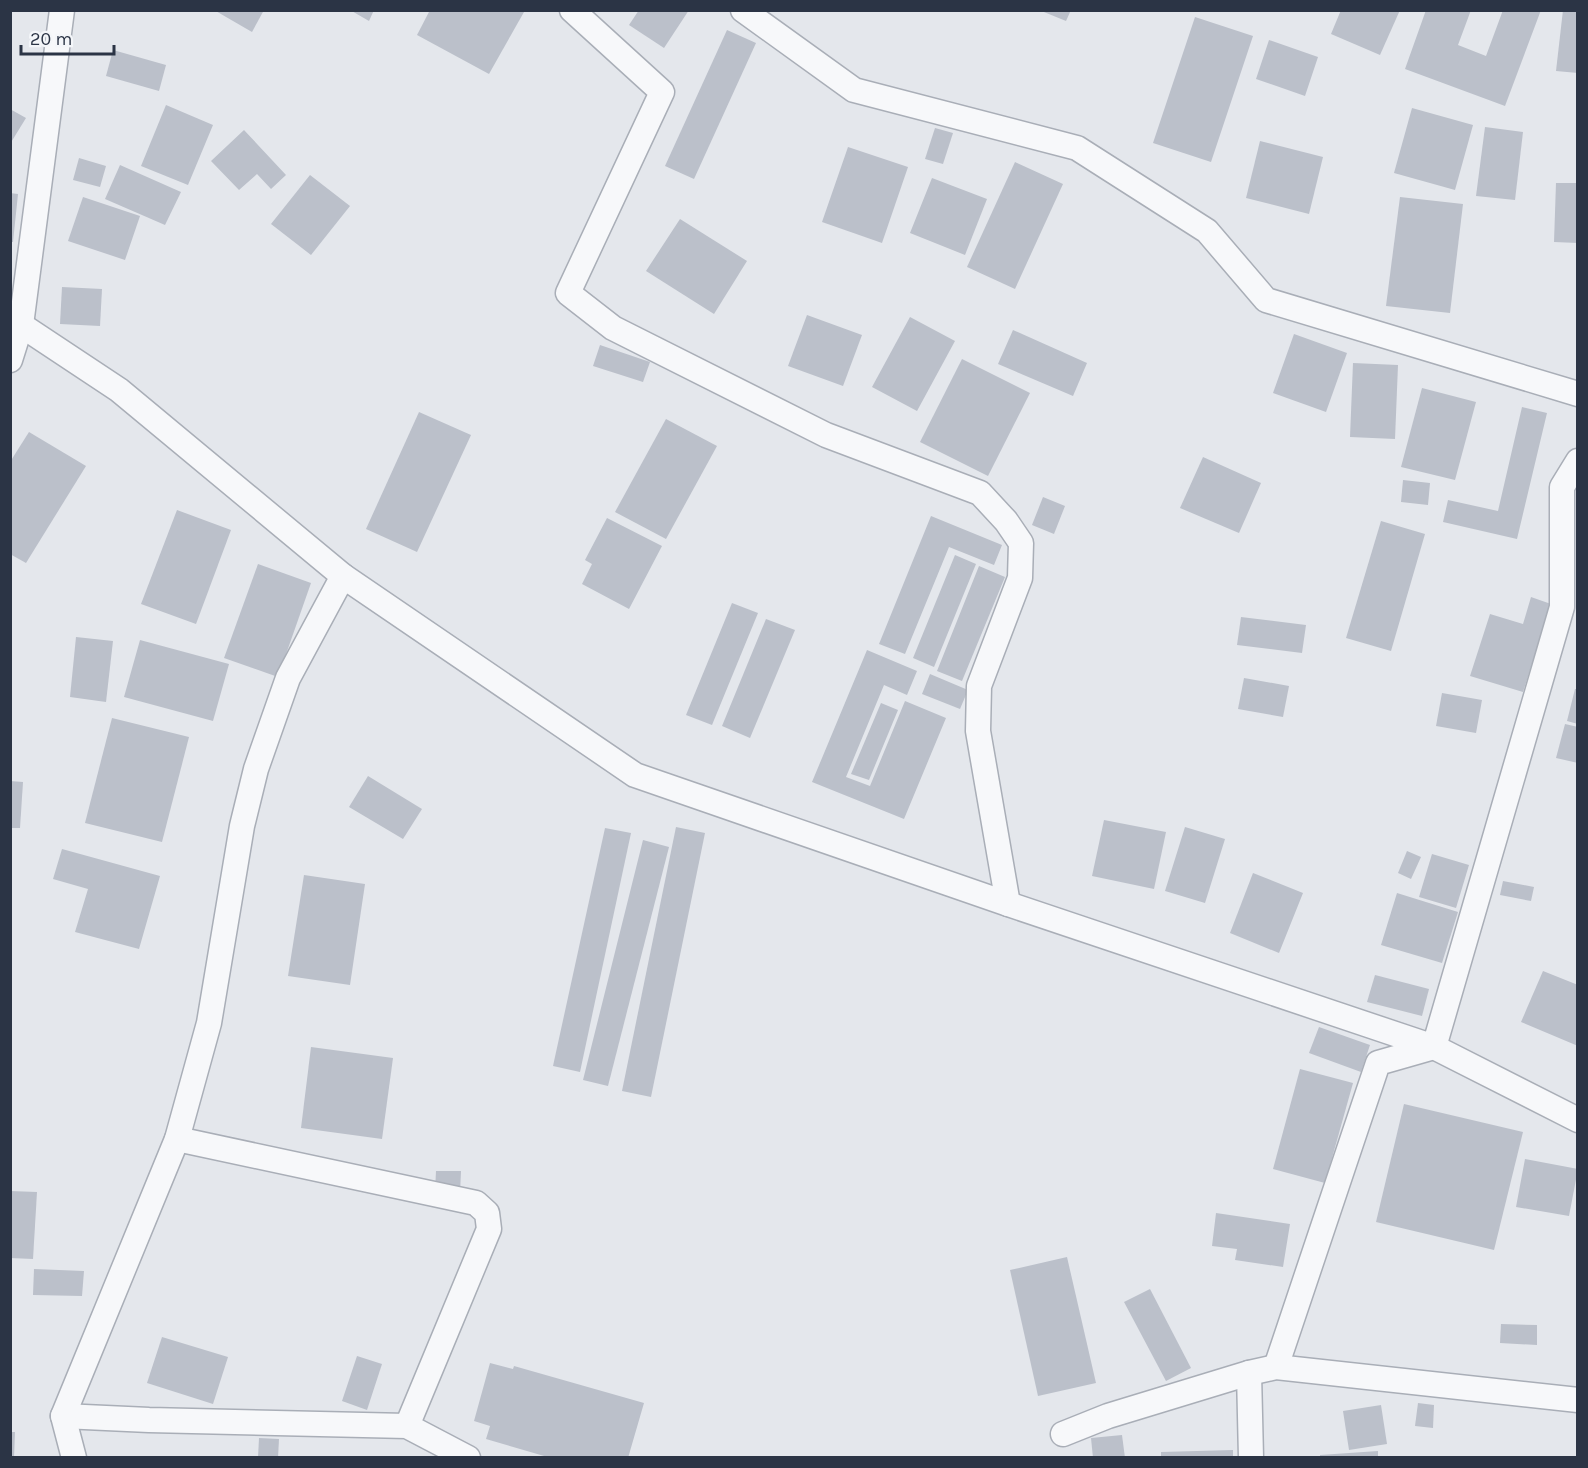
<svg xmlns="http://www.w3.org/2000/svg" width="1588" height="1468" viewBox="0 0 1588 1468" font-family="Karla,sans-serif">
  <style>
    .building { fill: #bbc0ca }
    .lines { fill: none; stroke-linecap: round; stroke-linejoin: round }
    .street-casing { stroke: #a9aeb7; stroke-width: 27 }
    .street { stroke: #f7f8fa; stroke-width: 24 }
  </style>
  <rect width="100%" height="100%" fill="#e4e7ec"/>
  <g class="building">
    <path d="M 214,10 L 264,10 L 252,32 Z"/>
    <path d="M 350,10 L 374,10 L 369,21 Z"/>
    <path d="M 430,10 L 522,10 L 524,12 L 489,74 L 417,35 Z"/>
    <path d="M 639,10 L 689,10 L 664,48 L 629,25 Z"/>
    <path d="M 1039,10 L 1071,10 L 1066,21 Z"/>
    <path d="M 1341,10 L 1400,10 L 1380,55 L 1331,34 Z"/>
    <path d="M 1426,10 L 1471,10 L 1458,45 L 1486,56 L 1503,10 L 1541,10 L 1505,106 L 1405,69 Z"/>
    <path d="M 1563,10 L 1578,10 L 1578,73 L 1556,71 Z"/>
    <path d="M 1195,17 L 1253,36 L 1211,162 L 1153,143 Z"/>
    <path d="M 727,30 L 756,43 L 694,179 L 665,166 Z"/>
    <path d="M 1269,40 L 1318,57 L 1305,96 L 1256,79 Z"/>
    <path d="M 113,50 L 166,65 L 159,91 L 106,76 Z"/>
    <path d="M 166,105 L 213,125 L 188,185 L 141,166 Z"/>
    <path d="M 1412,108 L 1473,125 L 1455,190 L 1394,173 Z"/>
    <path d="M 10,109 L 26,118 L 10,144 Z"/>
    <path d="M 1485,127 L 1523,132 L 1515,200 L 1476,196 Z"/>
    <path d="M 935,128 L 953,133 L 943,164 L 925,159 Z"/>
    <path d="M 244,130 L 286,175 L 271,189 L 257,174 L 239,190 L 211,161 Z"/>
    <path d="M 1260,141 L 1323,157 L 1309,214 L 1246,198 Z"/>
    <path d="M 848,147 L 908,167 L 882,243 L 822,222 Z"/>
    <path d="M 79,158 L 106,166 L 100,187 L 73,180 Z"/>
    <path d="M 1015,162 L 1063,184 L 1015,289 L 967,267 Z"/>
    <path d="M 120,165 L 181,192 L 165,225 L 105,199 Z"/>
    <path d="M 310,175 L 350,206 L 311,255 L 271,224 Z"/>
    <path d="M 932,178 L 987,199 L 965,255 L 910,233 Z"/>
    <path d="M 1556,183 L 1578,183 L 1578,243 L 1554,242 Z"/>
    <path d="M 10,193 L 18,194 L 13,242 L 10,242 Z"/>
    <path d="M 83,197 L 140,216 L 125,260 L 68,241 Z"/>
    <path d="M 1400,197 L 1463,204 L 1450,313 L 1386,306 Z"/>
    <path d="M 680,219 L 747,261 L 714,314 L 646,271 Z"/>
    <path d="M 62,287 L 102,289 L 100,326 L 60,324 Z"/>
    <path d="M 807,315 L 862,335 L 843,386 L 788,366 Z"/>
    <path d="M 910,317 L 955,341 L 917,411 L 872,387 Z"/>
    <path d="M 1013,330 L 1087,363 L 1073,396 L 998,364 Z"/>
    <path d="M 1294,334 L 1347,353 L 1326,412 L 1273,393 Z"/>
    <path d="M 600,345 L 650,362 L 643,382 L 593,366 Z"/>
    <path d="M 962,359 L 1030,393 L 988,476 L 920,442 Z"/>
    <path d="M 1353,363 L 1398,365 L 1395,439 L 1350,437 Z"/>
    <path d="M 1422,388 L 1476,402 L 1455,480 L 1401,467 Z"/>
    <path d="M 1522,407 L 1547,413 L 1517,539 L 1443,522 L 1448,500 L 1498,511 Z"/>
    <path d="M 419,412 L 471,435 L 417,552 L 366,529 Z"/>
    <path d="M 666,419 L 717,446 L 666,539 L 615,512 Z"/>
    <path d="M 29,432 L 86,466 L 26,563 L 10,554 L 10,462 Z"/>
    <path d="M 1203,457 L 1261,483 L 1239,533 L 1180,508 Z"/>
    <path d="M 1403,480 L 1430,483 L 1428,505 L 1401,502 Z"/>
    <path d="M 1043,497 L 1065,506 L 1054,534 L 1032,525 Z"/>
    <path d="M 177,510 L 231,530 L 196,624 L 141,604 Z"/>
    <path d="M 931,516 L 1002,545 L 994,565 L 949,547 L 905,654 L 879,644 Z"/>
    <path d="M 607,518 L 662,546 L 629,609 L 582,584 L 592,564 L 585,560 Z"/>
    <path d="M 1381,521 L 1425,534 L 1391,651 L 1346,638 Z"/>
    <path d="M 955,555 L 976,564 L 934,667 L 913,658 Z"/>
    <path d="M 258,564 L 311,583 L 278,677 L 224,658 Z"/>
    <path d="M 979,566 L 1005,577 L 962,681 L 937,671 Z"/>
    <path d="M 1531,597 L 1551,604 L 1523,692 L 1470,676 L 1490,614 L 1523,624 Z"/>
    <path d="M 732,603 L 758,613 L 712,725 L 686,715 Z"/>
    <path d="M 1241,617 L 1306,625 L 1302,653 L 1237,645 Z"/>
    <path d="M 766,619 L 795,630 L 750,738 L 722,726 Z"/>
    <path d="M 76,637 L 113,641 L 106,702 L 70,697 Z"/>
    <path d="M 140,640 L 229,664 L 213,721 L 124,697 Z"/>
    <path d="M 867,650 L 917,671 L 907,695 L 884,685 L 846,777 L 870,786 L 905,701 L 946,718 L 904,819 L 812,782 Z"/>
    <path d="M 930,674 L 968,690 L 960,709 L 922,694 Z"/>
    <path d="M 1244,678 L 1289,686 L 1283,717 L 1238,709 Z"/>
    <path d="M 1575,689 L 1578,689 L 1578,724 L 1567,721 Z"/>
    <path d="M 1442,693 L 1482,700 L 1476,733 L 1436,726 Z"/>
    <path d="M 881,703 L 898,710 L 869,780 L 851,774 Z"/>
    <path d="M 112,718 L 189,737 L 162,842 L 85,823 Z"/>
    <path d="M 1565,724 L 1578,727 L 1578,763 L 1556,758 Z"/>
    <path d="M 368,776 L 422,809 L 403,839 L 349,807 Z"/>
    <path d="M 10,781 L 23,782 L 20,828 L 10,828 Z"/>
    <path d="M 1104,820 L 1166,832 L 1154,889 L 1092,876 Z"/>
    <path d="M 676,827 L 705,833 L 651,1097 L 622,1091 Z"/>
    <path d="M 1185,827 L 1225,839 L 1205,903 L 1165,891 Z"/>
    <path d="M 605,828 L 631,833 L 580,1072 L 553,1066 Z"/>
    <path d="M 643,840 L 669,847 L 608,1086 L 583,1080 Z"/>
    <path d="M 62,849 L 160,876 L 139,949 L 75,932 L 88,889 L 53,879 Z"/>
    <path d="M 1407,851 L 1421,857 L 1411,879 L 1398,873 Z"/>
    <path d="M 1432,854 L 1469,865 L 1456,908 L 1419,897 Z"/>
    <path d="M 1253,873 L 1303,893 L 1279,953 L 1230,933 Z"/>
    <path d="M 304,875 L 365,884 L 350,985 L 288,976 Z"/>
    <path d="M 1503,881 L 1534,887 L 1531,901 L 1500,895 Z"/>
    <path d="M 1397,893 L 1458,912 L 1442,963 L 1381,945 Z"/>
    <path d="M 1543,971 L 1578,985 L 1578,1046 L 1521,1022 Z"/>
    <path d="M 1375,975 L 1429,989 L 1422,1016 L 1367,1002 Z"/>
    <path d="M 1319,1027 L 1370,1045 L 1361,1072 L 1309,1053 Z"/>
    <path d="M 311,1047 L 393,1058 L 382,1139 L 301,1128 Z"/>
    <path d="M 1300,1069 L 1353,1083 L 1325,1183 L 1273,1169 Z"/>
    <path d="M 1404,1104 L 1523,1132 L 1494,1250 L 1376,1222 Z"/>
    <path d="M 1525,1159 L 1578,1169 L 1569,1216 L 1516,1207 Z"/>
    <path d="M 436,1171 L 461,1171 L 460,1193 L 435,1192 Z"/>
    <path d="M 10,1191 L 37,1192 L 33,1259 L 10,1258 Z"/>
    <path d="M 1216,1213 L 1290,1224 L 1283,1267 L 1235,1260 L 1237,1249 L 1212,1246 Z"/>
    <path d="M 1067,1257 L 1096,1383 L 1038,1396 L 1010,1270 Z"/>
    <path d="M 34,1269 L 84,1271 L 82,1296 L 33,1295 Z"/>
    <path d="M 1150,1289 L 1191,1368 L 1166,1381 L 1124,1302 Z"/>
    <path d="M 1501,1324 L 1537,1325 L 1537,1345 L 1500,1343 Z"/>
    <path d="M 162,1337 L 228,1357 L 213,1404 L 147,1383 Z"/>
    <path d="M 357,1356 L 382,1364 L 367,1410 L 342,1401 Z"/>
    <path d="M 490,1363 L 513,1369 L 514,1366 L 644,1403 L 628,1458 L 551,1458 L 486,1439 L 490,1426 L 474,1421 Z"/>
    <path d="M 1418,1403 L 1434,1405 L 1433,1428 L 1415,1426 Z"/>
    <path d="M 1381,1405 L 1387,1444 L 1349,1450 L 1343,1411 Z"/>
    <path d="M 10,1432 L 15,1432 L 14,1458 L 10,1458 Z"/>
    <path d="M 1122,1435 L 1125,1458 L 1093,1458 L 1091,1438 Z"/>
    <path d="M 259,1438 L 279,1439 L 278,1458 L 258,1458 Z"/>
    <path d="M 1233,1450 L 1233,1458 L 1161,1458 L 1161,1452 Z"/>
    <path d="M 1378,1451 L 1378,1458 L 1320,1458 L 1320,1455 Z"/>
  </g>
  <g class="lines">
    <g class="street-casing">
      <g id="street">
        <path d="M 572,10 L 662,92 L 568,293 L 613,328 L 826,435 L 980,493 L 1006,521 L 1021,543 L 1020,578 L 979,686 L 978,731 L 1008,904"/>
        <path d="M 743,10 L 854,90 L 1077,148 L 1207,231 L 1266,300 L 1578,394"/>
        <path d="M 21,325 L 119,390 L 343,576 L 635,775 L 1008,904 L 1434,1047 L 1578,1120"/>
        <path d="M 10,360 L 21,325 L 62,10"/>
        <path d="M 177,1139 L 476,1203 L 487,1213 L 489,1229 L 407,1426"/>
        <path d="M 1276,1367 L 1378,1063 L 1434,1047 L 1562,607 L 1562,487 L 1578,461"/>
        <path d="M 1249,1373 L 1251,1458"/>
        <path d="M 63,1416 L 149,1420 L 407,1426 L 468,1458"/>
        <path d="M 1063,1434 L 1108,1416 L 1249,1373 L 1276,1367 L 1578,1400"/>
        <path d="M 74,1458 L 63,1416 L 177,1139 L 209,1023 L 242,826 L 256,769 L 288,678 L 343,576"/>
      </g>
    </g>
    <use href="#street" class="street"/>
  </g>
  <rect width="1588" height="1468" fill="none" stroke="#2b3445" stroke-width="24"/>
  <path d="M21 45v9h93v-9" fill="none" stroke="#2b3445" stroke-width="3"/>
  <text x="30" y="45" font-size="18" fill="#2b3445" stroke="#f4f6f9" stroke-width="4.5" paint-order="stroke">20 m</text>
</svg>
